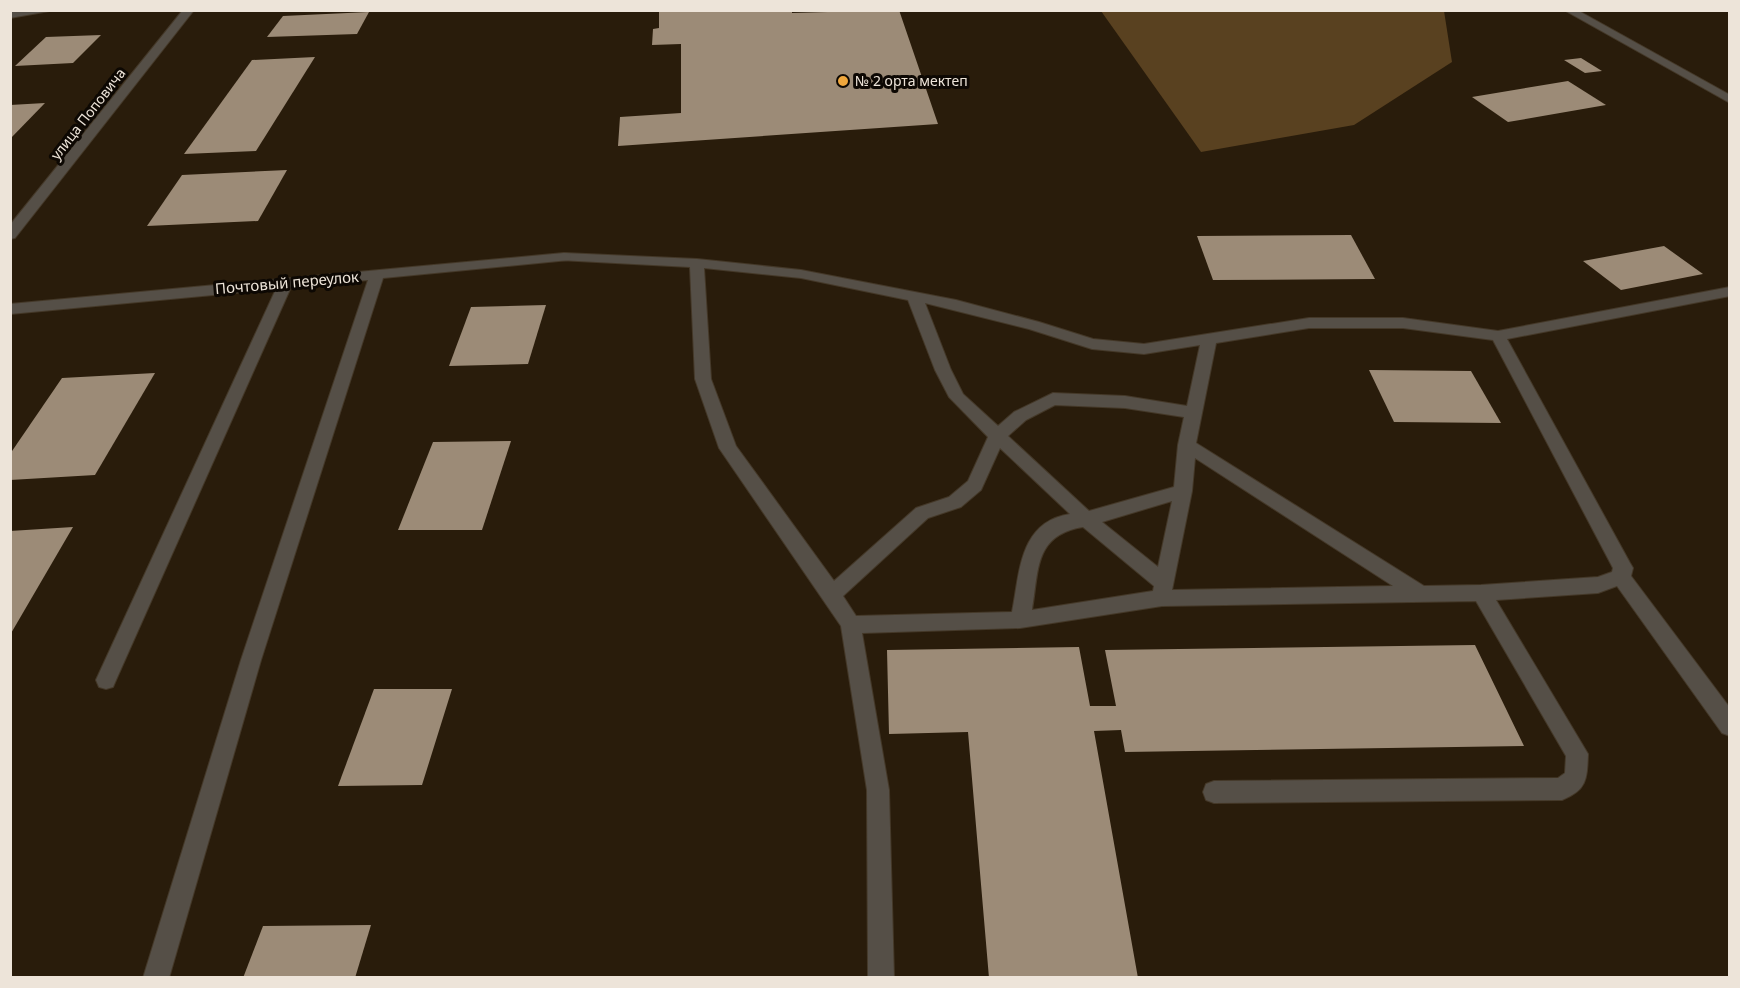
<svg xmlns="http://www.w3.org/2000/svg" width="1740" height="988" viewBox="0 0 1740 988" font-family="'Noto Sans',sans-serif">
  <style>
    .green { fill: #594120 }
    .building { fill: #9c8b77 }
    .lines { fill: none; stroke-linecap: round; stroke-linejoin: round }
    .service-casing { stroke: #443828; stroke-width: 2 }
    .minor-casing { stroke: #443828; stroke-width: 2 }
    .service { fill: #554f47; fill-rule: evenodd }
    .minor { fill: #554f47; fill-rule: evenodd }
    .poi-dot { fill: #efa73d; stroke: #0d0803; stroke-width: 2 }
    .labels { text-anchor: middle; stroke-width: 6; stroke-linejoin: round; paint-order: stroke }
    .far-poi-label { font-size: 14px; fill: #ede4d9; stroke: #0d0803; text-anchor: start }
    .far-street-label { font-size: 14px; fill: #ede4d9; stroke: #0d0803 }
    .street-label { font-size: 15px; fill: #ede4d9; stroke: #0d0803 }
  </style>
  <rect width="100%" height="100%" fill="#291c0b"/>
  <path class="green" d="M 1101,11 L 1444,11 L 1452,62 L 1354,125 L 1201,152 Z"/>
  <g class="building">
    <path d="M 659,10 L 792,10 L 792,13 L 899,10 L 938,124 L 618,146 L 620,117 L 681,113 L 681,44 L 652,45 L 653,29 L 659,28 Z"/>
    <path d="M 369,12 L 357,34 L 267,37 L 283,16 Z"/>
    <path d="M 101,35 L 73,63 L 15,66 L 46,37 Z"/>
    <path d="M 315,57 L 256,151 L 184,154 L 252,60 Z"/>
    <path d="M 1581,58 L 1602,71 L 1585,73 L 1564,60 Z"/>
    <path d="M 1568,81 L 1606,105 L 1508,122 L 1472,97 Z"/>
    <path d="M 45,103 L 10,139 L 10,105 Z"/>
    <path d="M 287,170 L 258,221 L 147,226 L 182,175 Z"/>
    <path d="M 1351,235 L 1375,279 L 1213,280 L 1197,236 Z"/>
    <path d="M 1664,246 L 1703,274 L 1621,290 L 1583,261 Z"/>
    <path d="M 546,305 L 528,364 L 449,366 L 471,307 Z"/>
    <path d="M 1369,370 L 1471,371 L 1501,423 L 1394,422 Z"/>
    <path d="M 155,373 L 95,475 L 10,480 L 10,454 L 62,378 Z"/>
    <path d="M 511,441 L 482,530 L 398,530 L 433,442 Z"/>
    <path d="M 73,527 L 10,635 L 10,531 Z"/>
    <path d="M 1475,645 L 1524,746 L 1125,752 L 1121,730 L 1094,731 L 1138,978 L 989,978 L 968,732 L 889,734 L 887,650 L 1079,647 L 1090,706 L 1116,706 L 1105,650 Z"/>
    <path d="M 374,689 L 452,689 L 422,785 L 338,786 Z"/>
    <path d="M 371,925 L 355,978 L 243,978 L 263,926 Z"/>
  </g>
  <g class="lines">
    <g class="service-casing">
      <path id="service" d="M 564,253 L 697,259 L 801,270 L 956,300 L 1039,322 L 1093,339 L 1144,344 L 1309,318 L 1403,318 L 1498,331 L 1730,287 L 1730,296 L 1507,339 L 1630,563 L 1633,568 L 1631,576 L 1730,708 L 1730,736 L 1722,733 L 1617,586 L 1598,593 L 1496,600 L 1588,754 C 1587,779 1587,790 1562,800 L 1214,803 L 1206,800 L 1203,792 L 1206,784 L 1214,781 L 1558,778 L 1565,773 L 1566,756 L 1476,601 L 1162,606 L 1020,628 L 862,633 L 889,790 L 894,978 L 868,978 L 867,790 L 841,626 L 719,448 L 695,379 L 690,267 L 559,260 L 557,257 ZM 704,268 L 801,278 L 908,300 L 935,370 L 949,397 L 988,437 L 968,481 L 949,497 L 916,508 L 834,581 L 736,446 L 711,379 ZM 925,303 L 1029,329 L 1092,349 L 1144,354 L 1200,345 L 1187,406 L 1125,396 L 1053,393 L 1014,412 L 998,426 L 963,394 L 951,370 ZM 1309,328 L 1403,328 L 1493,340 L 1613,568 L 1612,572 L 1598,577 L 1481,585 L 1424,586 L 1196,443 L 1216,343 ZM 1055,405 L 1125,408 L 1184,417 L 1178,445 L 1174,487 L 1089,511 L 1008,436 L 1026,420 ZM 1000,448 L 1070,514 C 1019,522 1020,572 1012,612 L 856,616 L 843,596 L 928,518 L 961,507 L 981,490 ZM 1195,458 L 1393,586 L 1172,590 L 1192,491 ZM 1172,501 L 1158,567 L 1102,522 ZM 1083,527 L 1154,586 L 1153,591 L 1032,610 C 1039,570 1034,535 1083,527 Z"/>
    </g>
    <g class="minor-casing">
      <g id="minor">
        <path d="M 21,10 L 55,10 L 10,18 L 10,12 Z"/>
        <path d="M 183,10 L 194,10 L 15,238 L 10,239 L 10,225 Z"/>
        <path d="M 1564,10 L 1577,10 L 1730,95 L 1730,103 Z"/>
        <path d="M 564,253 L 569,254 L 571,257 L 569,260 L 383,278 L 261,660 L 169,978 L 143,978 L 241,660 L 368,280 L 291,287 L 116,680 L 113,687 L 106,689 L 99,687 L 96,680 L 276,289 L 10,314 L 10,304 Z"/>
      </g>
    </g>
    <use href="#service" class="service"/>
    <use href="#minor" class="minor"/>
  </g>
  <circle class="poi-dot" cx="843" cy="81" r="6"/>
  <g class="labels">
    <g class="far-poi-label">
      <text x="855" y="86">№ 2 орта мектеп</text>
    </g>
    <g class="far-street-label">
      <text transform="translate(88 114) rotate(-52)" y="5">улица Поповича</text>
    </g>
    <g class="street-label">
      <text transform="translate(287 283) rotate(-5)" y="5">Почтовый переулок</text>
    </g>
  </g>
  <rect width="1740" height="988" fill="none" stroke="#ede4d9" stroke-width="24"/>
</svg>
